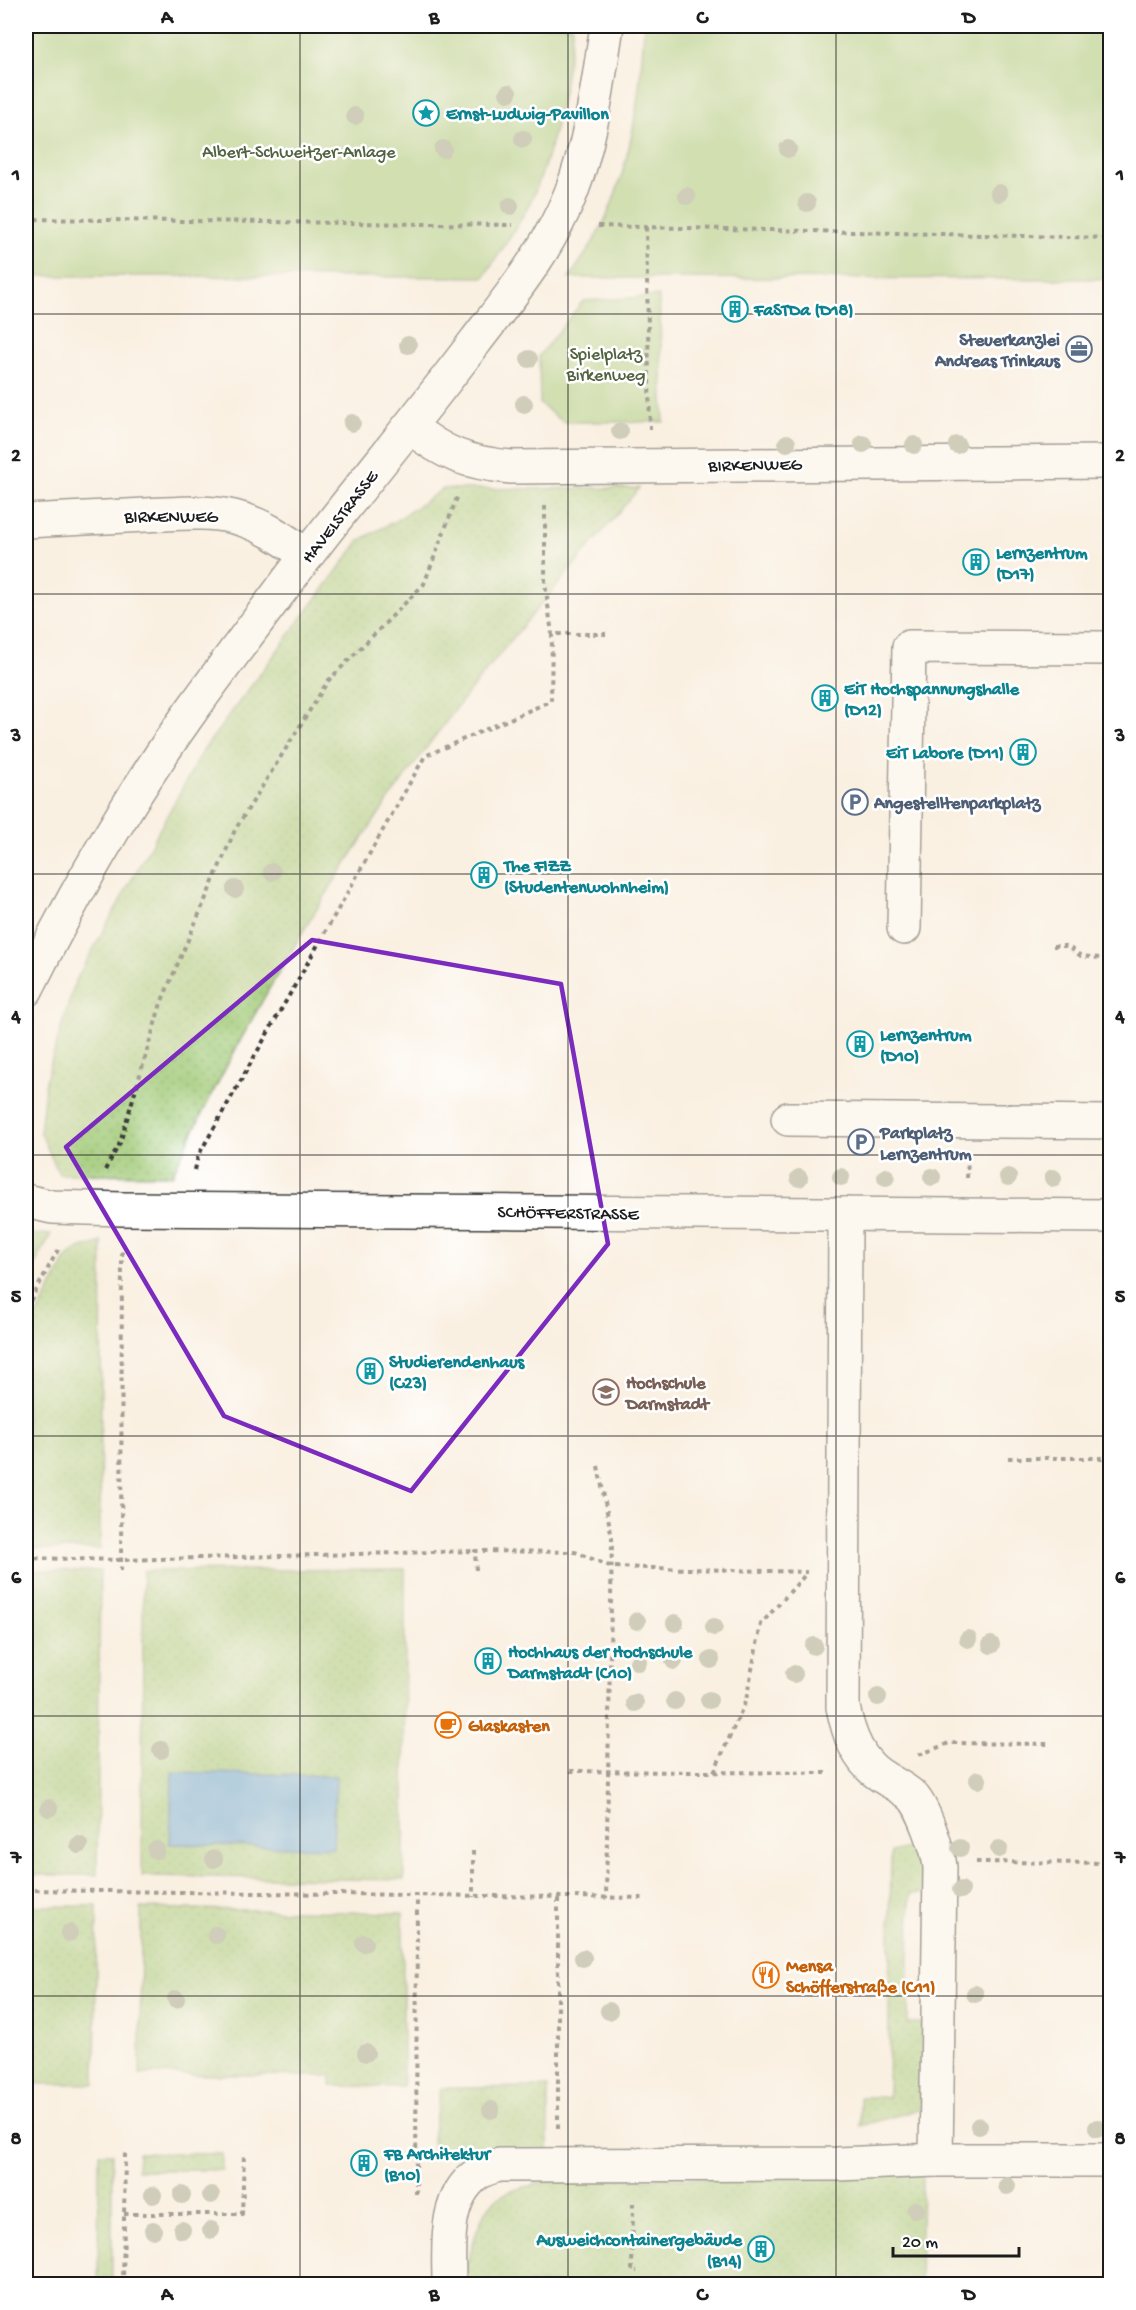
<svg xmlns="http://www.w3.org/2000/svg" width="1136" height="2310" viewBox="0 0 1136 2310" font-family="'Gochi Hand',sans-serif">
  <style>
    .grass { fill: url(#grass-dots); stroke: #5e734a; stroke-width: 1.5 }
    .park { fill: #a1ca77; stroke: #5e734a; stroke-width: 1.5 }
    .water { fill: #63a6d7; stroke: #40617a; stroke-width: 1.5 }
    .lines { fill: none; stroke-linecap: round; stroke-linejoin: round }
    .minor-casing { stroke: #3d3c3a; stroke-width: 36 }
    .path { stroke: #3d3c3a; stroke-width: 4; stroke-dasharray: 4.5 4.5; stroke-linecap: butt }
    .minor { stroke: #fff; stroke-width: 33 }
    .tree { fill: #9da289 }
    .marked { fill: none; stroke: #7b2cbf; stroke-width: 4.5; stroke-linejoin: round }
    .grid { fill: none; stroke: #1c1c1c; stroke-width: 1.5; stroke-opacity: 0.55 }
    .labels { text-anchor: middle; stroke-width: 5; stroke-linejoin: round; paint-order: stroke }
    .culture-label { font-size: 18px; font-weight: bold; fill: #0d838f; stroke: #fff; text-anchor: start }
    .park-label { font-size: 18px; fill: #516240; stroke: #fff }
    .service-label { font-size: 18px; font-weight: bold; fill: #4e5e75; stroke: #fff; text-anchor: start }
    .street-label { font-size: 18px; fill: #1c1c1c; stroke: #fff }
    .education-label { font-size: 18px; font-weight: bold; fill: #785e54; stroke: #fff; text-anchor: start }
    .food-label { font-size: 18px; font-weight: bold; fill: #c56008; stroke: #fff; text-anchor: start }
    .neatline { fill: none; stroke: #1c1c1c; stroke-width: 2 }
    .grid-label { font-size: 20px; text-anchor: middle; font-weight: bold; fill: #1c1c1c }
  </style>
  <defs>
    <pattern id="grass-dots" width="8" height="8" patternUnits="userSpaceOnUse" patternTransform="scale(1.5)"><rect width="8" height="8" fill="#a1ca77"/><path d="M2 2h.1M6 6h.1" fill="none" stroke="#8aad66" stroke-width="1.8" stroke-linecap="round"/></pattern>
  </defs>
  <rect width="100%" height="100%" fill="#fff"/>
  <filter id="ink" filterUnits="userSpaceOnUse"><feTurbulence type="fractalNoise" baseFrequency=".0167" numOctaves="2"/><feDisplacementMap in="SourceGraphic" scale="12" xChannelSelector="R" yChannelSelector="G"/><feConvolveMatrix kernelMatrix="1 2 1 2 8 2 1 2 1" color-interpolation-filters="sRGB"/></filter>
  <filter id="wash" filterUnits="userSpaceOnUse"><feTurbulence type="fractalNoise" baseFrequency=".008" numOctaves="4" result="noise"/><feDisplacementMap in="SourceGraphic" scale="24" xChannelSelector="R" yChannelSelector="G"/><feGaussianBlur stdDeviation="1.35" result="paint"/><feColorMatrix in="noise" values="0 0 0 0 0 0 0 0 0 0 0 0 0 0 0 0 0 1.4 0 .05"/><feComposite in="paint" operator="in"/></filter>
  <g filter="url(#wash)">
    <rect width="100%" height="100%" fill="#faf0e2"/>
    <g class="grass">
      <path d="M 639,488 C 581,558 521,626 465,697 C 350,844 252,1006 172,1175 L 59,1174 L 40,1132 L 46,1079 L 75,982 L 204,749 L 360,540 L 397,520 L 443,489 Z"/>
      <path d="M 51,1234 L 26,1282 L 26,1235 Z"/>
      <path d="M 102,1242 L 100,1549 L 26,1549 L 26,1336 L 66,1259 L 76,1250 Z"/>
      <path d="M 405,1569 L 404,1880 L 142,1876 L 143,1571 Z"/>
      <path d="M 26,1570 L 100,1571 L 97,1875 L 26,1875 Z"/>
      <path d="M 911,1847 L 923,1860 L 922,1893 L 910,1894 L 908,2023 L 921,2023 L 920,2109 L 860,2126 L 860,2097 L 888,2097 L 891,1852 Z"/>
      <path d="M 26,1906 L 97,1906 L 95,2084 L 26,2084 Z"/>
      <path d="M 141,1908 L 403,1913 L 403,2087 L 331,2086 L 331,2076 L 140,2074 Z"/>
      <path d="M 548,2087 L 548,2153 L 433,2153 L 433,2131 L 441,2088 Z"/>
      <path d="M 99,2153 L 112,2153 L 112,2284 L 98,2284 Z"/>
      <path d="M 138,2153 L 222,2154 L 222,2170 L 137,2170 Z"/>
      <path d="M 922,2174 L 920,2284 L 463,2284 C 464,2271 469,2257 473,2244 C 487,2191 503,2193 552,2180 Z"/>
    </g>
    <g class="park">
      <path d="M 26,26 L 573,26 C 566,83 556,141 534,194 C 523,220 499,253 484,277 L 26,276 Z"/>
      <path d="M 644,26 L 1110,26 L 1110,279 L 569,278 C 583,258 597,238 607,215 C 633,156 641,89 644,26 Z"/>
      <path d="M 659,296 L 664,422 L 563,422 L 540,404 L 539,356 L 583,301 Z"/>
    </g>
    <path class="water" d="M 172,1772 L 336,1776 L 333,1848 L 170,1844 Z"/>
  </g>
  <g filter="url(#ink)">
    <g class="lines">
      <g class="minor-casing">
        <g id="minor">
          <path d="M 410,427 C 444,454 467,463 511,467 L 1110,462"/>
          <path d="M 26,521 C 66,519 106,517 146,515 C 175,514 205,510 234,517 C 262,524 284,539 307,556"/>
          <path d="M 904,928 L 909,647 L 1110,648"/>
          <path d="M 26,990 C 72,898 129,798 189,714 C 227,661 266,610 305,558 C 361,485 420,415 475,342 C 511,295 549,249 571,193 C 592,139 598,82 607,26"/>
          <path d="M 788,1119 L 1110,1122"/>
          <path d="M 26,1201 L 52,1207 L 122,1209 L 1110,1216"/>
          <path d="M 936,2160 L 1110,2160"/>
          <path d="M 449,2284 C 449,2247 443,2199 477,2174 C 483,2169 492,2167 499,2165 L 837,2164 L 936,2160 L 940,1868 C 939,1852 923,1805 911,1795 C 902,1787 890,1782 880,1775 C 857,1760 848,1732 843,1707 L 845,1214"/>
        </g>
      </g>
      <g class="path">
        <path d="M 26,219 L 513,225"/>
        <path d="M 598,226 L 1110,238"/>
        <path d="M 646,227 L 650,429"/>
        <path d="M 545,506 L 545,583 L 552,634"/>
        <path d="M 1053,946 L 1067,946 L 1081,956 L 1110,959"/>
        <path d="M 105,1170 L 120,1143 L 161,1003 L 235,830 L 328,681 L 424,584 L 458,495"/>
        <path d="M 195,1170 L 198,1156 L 425,756 L 551,701 L 552,634 L 606,634"/>
        <path d="M 967,1178 L 968,1159"/>
        <path d="M 26,1309 L 60,1246"/>
        <path d="M 1008,1458 L 1110,1458"/>
        <path d="M 598,1466 L 612,1538 L 606,1898"/>
        <path d="M 26,1558 L 121,1560 L 475,1551"/>
        <path d="M 476,1570 L 475,1551 L 575,1552 L 612,1567 L 807,1572"/>
        <path d="M 121,1571 L 122,1247"/>
        <path d="M 919,1755 L 949,1743 L 1051,1744"/>
        <path d="M 570,1771 L 826,1773"/>
        <path d="M 714,1772 L 746,1700 L 761,1624 L 805,1575"/>
        <path d="M 473,1851 L 473,1897"/>
        <path d="M 976,1862 L 1110,1863"/>
        <path d="M 26,1890 L 644,1898"/>
        <path d="M 558,2128 L 558,1898"/>
        <path d="M 416,2194 L 417,1896"/>
        <path d="M 633,2203 L 632,2271 L 637,2271"/>
        <path d="M 124,2214 L 242,2214 L 244,2154"/>
        <path d="M 123,2284 L 125,2153"/>
      </g>
      <use href="#minor" class="minor"/>
    </g>
    <g class="tree">
      <circle cx="508" cy="93" r="9"/>
      <circle cx="355" cy="116" r="9"/>
      <circle cx="523" cy="139" r="9"/>
      <circle cx="443" cy="149" r="9"/>
      <circle cx="788" cy="149" r="9"/>
      <circle cx="999" cy="193" r="9"/>
      <circle cx="687" cy="196" r="9"/>
      <circle cx="807" cy="203" r="9"/>
      <circle cx="510" cy="206" r="9"/>
      <circle cx="408" cy="345" r="9"/>
      <circle cx="529" cy="359" r="9"/>
      <circle cx="524" cy="404" r="9"/>
      <circle cx="352" cy="423" r="9"/>
      <circle cx="620" cy="431" r="9"/>
      <circle cx="787" cy="443" r="9"/>
      <circle cx="863" cy="444" r="9"/>
      <circle cx="914" cy="445" r="9"/>
      <circle cx="957" cy="445" r="9"/>
      <circle cx="272" cy="872" r="9"/>
      <circle cx="235" cy="889" r="9"/>
      <circle cx="841" cy="1177" r="9"/>
      <circle cx="886" cy="1177" r="9"/>
      <circle cx="932" cy="1177" r="9"/>
      <circle cx="1008" cy="1177" r="9"/>
      <circle cx="799" cy="1178" r="9"/>
      <circle cx="1053" cy="1178" r="9"/>
      <circle cx="637" cy="1621" r="9"/>
      <circle cx="675" cy="1623" r="9"/>
      <circle cx="714" cy="1627" r="9"/>
      <circle cx="968" cy="1639" r="9"/>
      <circle cx="991" cy="1645" r="9"/>
      <circle cx="814" cy="1646" r="9"/>
      <circle cx="711" cy="1660" r="9"/>
      <circle cx="674" cy="1661" r="9"/>
      <circle cx="638" cy="1662" r="9"/>
      <circle cx="794" cy="1674" r="9"/>
      <circle cx="878" cy="1697" r="9"/>
      <circle cx="709" cy="1700" r="9"/>
      <circle cx="675" cy="1701" r="9"/>
      <circle cx="635" cy="1703" r="9"/>
      <circle cx="161" cy="1750" r="9"/>
      <circle cx="978" cy="1780" r="9"/>
      <circle cx="49" cy="1808" r="9"/>
      <circle cx="79" cy="1845" r="9"/>
      <circle cx="960" cy="1848" r="9"/>
      <circle cx="999" cy="1849" r="9"/>
      <circle cx="156" cy="1850" r="9"/>
      <circle cx="214" cy="1859" r="9"/>
      <circle cx="961" cy="1890" r="9"/>
      <circle cx="69" cy="1933" r="9"/>
      <circle cx="216" cy="1935" r="9"/>
      <circle cx="364" cy="1943" r="9"/>
      <circle cx="583" cy="1958" r="9"/>
      <circle cx="975" cy="1994" r="9"/>
      <circle cx="176" cy="1999" r="9"/>
      <circle cx="609" cy="2011" r="9"/>
      <circle cx="366" cy="2053" r="9"/>
      <circle cx="491" cy="2110" r="9"/>
      <circle cx="979" cy="2126" r="9"/>
      <circle cx="1097" cy="2128" r="9"/>
      <circle cx="1007" cy="2186" r="9"/>
      <circle cx="153" cy="2195" r="9"/>
      <circle cx="182" cy="2195" r="9"/>
      <circle cx="211" cy="2195" r="9"/>
      <circle cx="916" cy="2210" r="9"/>
      <circle cx="153" cy="2230" r="9"/>
      <circle cx="182" cy="2230" r="9"/>
      <circle cx="211" cy="2230" r="9"/>
    </g>
  </g>
  <path d="M0 0H1136V2310H0ZM 312,940 L 561,984 L 608,1244 L 411,1491 L 224,1416 L 66,1147 Z" fill="#faf0e2" fill-opacity=".55" fill-rule="evenodd"/>
  <path class="marked" d="M 312,940 L 561,984 L 608,1244 L 411,1491 L 224,1416 L 66,1147 Z"/>
  <path class="grid" d="M 300,26 L 300,2284M 568,26 L 568,2284M 836,26 L 836,2284M 26,314 L 1110,314M 26,594 L 1110,594M 26,874 L 1110,874M 26,1155 L 1110,1155M 26,1436 L 1110,1436M 26,1716 L 1110,1716M 26,1996 L 1110,1996"/>
  <defs>
    <g id="sight-ring" transform="scale(1.35)"><circle r="9.5" fill="#fff" stroke="#0f9aa8" stroke-width="1.5"/><path d="M0-6L1.8-2.2L6-1.7L2.9 1.2L3.7 5.4L0 3.3L-3.7 5.4L-2.9 1.2L-6-1.7L-1.8-2.2Z" fill="#0f9aa8"/></g>
    <g id="building-ring" transform="scale(1.35)"><circle r="9.5" fill="#fff" stroke="#0f9aa8" stroke-width="1.5"/><path d="M-4-6H4V6H1V3H-1V6H-4ZM-2.5-4.3h1.7v1.8h-1.7ZM.8-4.3h1.7v1.8H.8ZM-2.5-1h1.7V.8h-1.7ZM.8-1h1.7V.8H.8Z" fill="#0f9aa8"/></g>
    <g id="office-ring" transform="scale(1.35)"><circle r="9.5" fill="#fff" stroke="#5c6f8a" stroke-width="1.5"/><path d="M-6-3h4V-5.5h4V-3h4V5H-6ZM-1-4.5V-3h2v-1.5ZM-6 0V1H6V0Z" fill="#5c6f8a"/></g>
    <g id="parking-ring" transform="scale(1.35)"><circle r="9.5" fill="#fff" stroke="#5c6f8a" stroke-width="1.5"/><path d="M-3.5-5.5H1a3.5 3.5 0 0 1 0 7H-1V5.5H-3.5ZM-1-3.4V-.6H.8a1.4 1.4 0 0 0 0-2.8Z" fill="#5c6f8a"/></g>
    <g id="university-ring" transform="scale(1.35)"><circle r="9.5" fill="#fff" stroke="#8d6e63" stroke-width="1.5"/><path d="M0-5L7-2L0 1L-7-2ZM-4 1L0 2.5L4 1V4Q0 6-4 4Z" fill="#8d6e63"/></g>
    <g id="cafe-ring" transform="scale(1.35)"><circle r="9.5" fill="#fff" stroke="#e8710a" stroke-width="1.5"/><path d="M-5.5-4.5H6V0H3Q3 3.5 0 3.5H-2.5Q-5.5 3.5-5.5 0ZM3-3.2v2h1.7v-2ZM-6 4.5H4V6H-6Z" fill="#e8710a"/></g>
    <g id="restaurant-ring" transform="scale(1.35)"><circle r="9.5" fill="#fff" stroke="#e8710a" stroke-width="1.5"/><path d="M-5-6h1v4h1v-4h1v4h1v-4h1v5L-1.5 .5V6h-2V.5L-5-1ZM5-6V6H3V1.5H1.5Q1.5-4 5-6Z" fill="#e8710a"/></g>
  </defs>
  <g fill-rule="evenodd">
    <use href="#sight-ring" x="426" y="113"/>
    <use href="#building-ring" x="735" y="309"/>
    <use href="#office-ring" x="1079" y="349"/>
    <use href="#building-ring" x="976" y="562"/>
    <use href="#building-ring" x="825" y="698"/>
    <use href="#building-ring" x="1023" y="752"/>
    <use href="#parking-ring" x="855" y="802"/>
    <use href="#building-ring" x="484" y="875"/>
    <use href="#building-ring" x="860" y="1044"/>
    <use href="#parking-ring" x="861" y="1142"/>
    <use href="#building-ring" x="370" y="1371"/>
    <use href="#university-ring" x="606" y="1392"/>
    <use href="#building-ring" x="488" y="1661"/>
    <use href="#cafe-ring" x="448" y="1725"/>
    <use href="#restaurant-ring" x="766" y="1975"/>
    <use href="#building-ring" x="364" y="2163"/>
    <use href="#building-ring" x="761" y="2249"/>
  </g>
  <g class="labels">
    <g class="culture-label">
      <text x="446" y="119">Ernst-Ludwig-Pavillon</text>
      <text x="754" y="315">FaSTDa (D18)</text>
      <text x="996" y="558">Lernzentrum<tspan x="996" dy="21">(D17)</tspan></text>
      <text x="844" y="694">EiT Hochspannungshalle<tspan x="844" dy="21">(D12)</tspan></text>
      <text x="1004" y="758" text-anchor="end">EiT Labore (D11)</text>
      <text x="504" y="871">The FIZZ<tspan x="504" dy="21">(Studentenwohnheim)</tspan></text>
      <text x="880" y="1040">Lernzentrum<tspan x="880" dy="21">(D10)</tspan></text>
      <text x="389" y="1367">Studierendenhaus<tspan x="389" dy="21">(C23)</tspan></text>
      <text x="508" y="1657">Hochhaus der Hochschule<tspan x="508" dy="21">Darmstadt (C10)</tspan></text>
      <text x="384" y="2159">FB Architektur<tspan x="384" dy="21">(B10)</tspan></text>
      <text x="742" y="2245" text-anchor="end">Ausweichcontainergebäude<tspan x="742" dy="21">(B14)</tspan></text>
    </g>
    <g class="park-label">
      <text x="299" y="157">Albert-Schweitzer-Anlage</text>
      <text x="606" y="359">Spielplatz<tspan x="606" dy="21">Birkenweg</tspan></text>
    </g>
    <g class="service-label">
      <text x="1060" y="345" text-anchor="end">Steuerkanzlei<tspan x="1060" dy="21">Andreas Trinkaus</tspan></text>
      <text x="874" y="808">Angestelltenparkplatz</text>
      <text x="880" y="1138">Parkplatz<tspan x="880" dy="21">Lernzentrum</tspan></text>
    </g>
    <g class="street-label">
      <text transform="translate(755 464) rotate(-1)" y="6">BIRKENWEG</text>
      <text x="171" y="522">BIRKENWEG</text>
      <text transform="translate(339 516) rotate(-52)" y="6">HAVELSTRASSE</text>
      <text transform="translate(568 1212) rotate(1)" y="6">SCHÖFFERSTRASSE</text>
    </g>
    <g class="education-label">
      <text x="626" y="1388">Hochschule<tspan x="626" dy="21">Darmstadt</tspan></text>
    </g>
    <g class="food-label">
      <text x="468" y="1731">Glaskasten</text>
      <text x="786" y="1971">Mensa<tspan x="786" dy="21">Schöfferstraße (C11)</tspan></text>
    </g>
  </g>
  <rect width="1136" height="2310" fill="none" stroke="#fff" stroke-width="66"/>
  <path d="M893 2247v9h126v-9" fill="none" stroke="#1c1c1c" stroke-width="3"/>
  <text x="902" y="2247" font-size="18" fill="#1c1c1c" stroke="#ffffff" stroke-width="4.5" paint-order="stroke">20 m</text>
  <rect x="33" y="33" width="1070" height="2244" class="neatline"/>
  <g class="grid-label">
    <text x="167" y="23">A</text>
    <text x="434" y="23">B</text>
    <text x="702" y="23">C</text>
    <text x="969" y="23">D</text>
    <text x="16" y="180">1</text>
    <text x="1120" y="180">1</text>
    <text x="16" y="461">2</text>
    <text x="1120" y="461">2</text>
    <text x="16" y="741">3</text>
    <text x="1120" y="741">3</text>
    <text x="16" y="1022">4</text>
    <text x="1120" y="1022">4</text>
    <text x="16" y="1302">5</text>
    <text x="1120" y="1302">5</text>
    <text x="16" y="1583">6</text>
    <text x="1120" y="1583">6</text>
    <text x="16" y="1863">7</text>
    <text x="1120" y="1863">7</text>
    <text x="16" y="2144">8</text>
    <text x="1120" y="2144">8</text>
    <text x="167" y="2300">A</text>
    <text x="434" y="2300">B</text>
    <text x="702" y="2300">C</text>
    <text x="969" y="2300">D</text>
  </g>
</svg>
